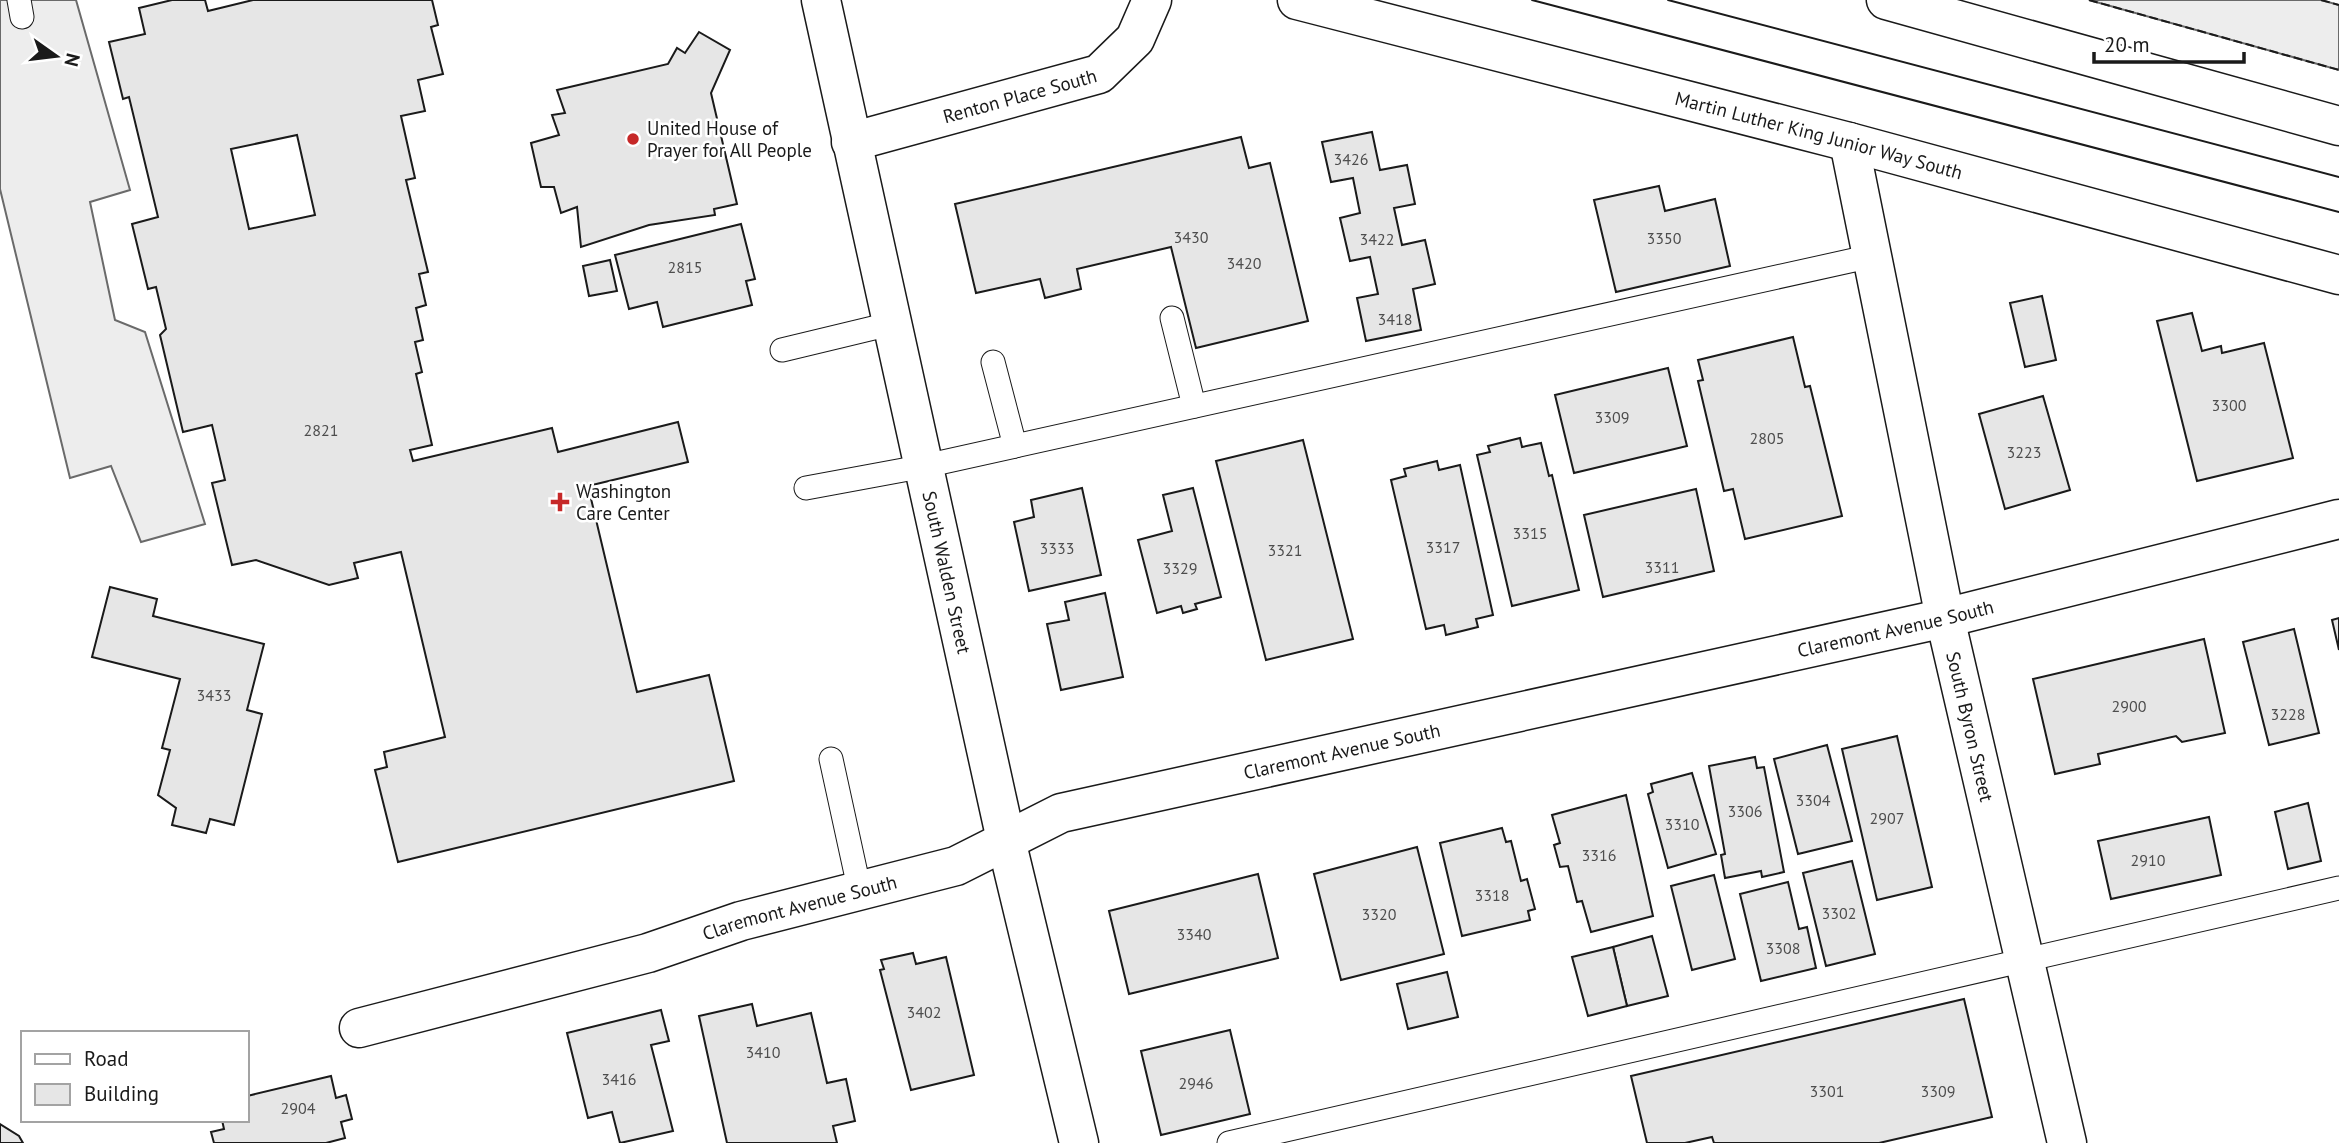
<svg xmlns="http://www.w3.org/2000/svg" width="2339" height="1143" viewBox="0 0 2339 1143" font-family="'PT Sans',sans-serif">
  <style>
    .built { fill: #ededed; stroke: #6a6a6a; stroke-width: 2 }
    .building { fill: #e6e6e6; stroke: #1a1a1a; stroke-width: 2; fill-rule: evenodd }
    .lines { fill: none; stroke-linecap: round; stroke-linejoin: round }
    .lane-casing { stroke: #1a1a1a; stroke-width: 25 }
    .street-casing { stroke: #1a1a1a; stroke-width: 41 }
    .secondary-casing { stroke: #1a1a1a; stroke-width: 41 }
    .lane { stroke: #fff; stroke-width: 23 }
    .street { stroke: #fff; stroke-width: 38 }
    .secondary { stroke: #fff; stroke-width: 38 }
    .tram { stroke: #1a1a1a; stroke-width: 2 }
    .fence { stroke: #1a1a1a; stroke-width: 2; stroke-dasharray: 9 3.5; stroke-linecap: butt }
    .poi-dot { fill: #c62828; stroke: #fff; stroke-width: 2.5 }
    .labels { text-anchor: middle; stroke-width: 5; stroke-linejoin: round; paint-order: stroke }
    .number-label { font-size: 16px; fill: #4d4d4d }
    .street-label { font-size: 19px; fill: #1a1a1a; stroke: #fff }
    .poi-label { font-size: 19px; fill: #1a1a1a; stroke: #fff; text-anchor: start }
  </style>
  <rect width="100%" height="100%" fill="#fff"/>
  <g class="built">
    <path d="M 0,0 L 76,0 L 130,190 L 90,202 L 115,320 L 145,332 L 205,524 L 141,542 L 111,466 L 70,478 L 0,189 Z"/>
    <path d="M 2089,0 L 2321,0 L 2339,5 L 2339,70 Z"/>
  </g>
  <g class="building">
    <path d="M 172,0 L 205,0 L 208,11 L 253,0 L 432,0 L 438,25 L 431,27 L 443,74 L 418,80 L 425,111 L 401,116 L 415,178 L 406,180 L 428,272 L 419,274 L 426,305 L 416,308 L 423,340 L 415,342 L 422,372 L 416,374 L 432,445 L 410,450 L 413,461 L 552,428 L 558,452 L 678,422 L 688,462 L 588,486 L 637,692 L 709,675 L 734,781 L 398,862 L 375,770 L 387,767 L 384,752 L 445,737 L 401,552 L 354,563 L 358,578 L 329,585 L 256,560 L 232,565 L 212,483 L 225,480 L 212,425 L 183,432 L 160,335 L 166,329 L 156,287 L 148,289 L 132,224 L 158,217 L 129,97 L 123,99 L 109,42 L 145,34 L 139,8 ZM 297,135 L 315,215 L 249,229 L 231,149 Z"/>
    <path d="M 699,32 L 730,50 L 711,93 L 737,204 L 714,209 L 715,215 L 649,225 L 581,247 L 577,207 L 561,213 L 554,187 L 541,187 L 531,143 L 559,135 L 552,115 L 565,113 L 557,90 L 668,64 L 677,48 L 685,53 Z"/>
    <path d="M 1372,132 L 1380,170 L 1407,165 L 1415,204 L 1394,208 L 1402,245 L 1425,240 L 1435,284 L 1413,289 L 1421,330 L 1366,341 L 1357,298 L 1378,294 L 1370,257 L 1350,261 L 1340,218 L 1360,213 L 1353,178 L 1331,182 L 1322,142 Z"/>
    <path d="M 1241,137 L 1249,168 L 1270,163 L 1308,321 L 1196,348 L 1171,247 L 1077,269 L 1081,289 L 1045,298 L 1040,279 L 976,293 L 955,204 Z"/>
    <path d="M 1659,186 L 1665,211 L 1715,199 L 1730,266 L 1616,292 L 1594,200 Z"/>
    <path d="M 741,224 L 755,279 L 746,281 L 752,305 L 663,327 L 657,302 L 629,309 L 615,255 Z"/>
    <path d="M 610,260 L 617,291 L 589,296 L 583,266 Z"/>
    <path d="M 2042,296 L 2056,360 L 2025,367 L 2010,303 Z"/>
    <path d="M 2192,313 L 2202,351 L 2221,346 L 2222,353 L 2264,343 L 2293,458 L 2197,481 L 2157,321 Z"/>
    <path d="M 1793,337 L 1805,387 L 1810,386 L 1842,516 L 1745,539 L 1733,489 L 1724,491 L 1698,381 L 1703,380 L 1698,360 Z"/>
    <path d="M 1668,368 L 1687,446 L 1574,473 L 1555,395 Z"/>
    <path d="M 2043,396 L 2070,490 L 2005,509 L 1979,414 Z"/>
    <path d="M 1520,438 L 1522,447 L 1541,443 L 1549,476 L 1552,475 L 1579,590 L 1512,606 L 1477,455 L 1490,452 L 1488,446 Z"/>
    <path d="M 1303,440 L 1353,639 L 1266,660 L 1216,461 Z"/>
    <path d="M 1437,461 L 1439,470 L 1460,465 L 1493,615 L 1476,619 L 1478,627 L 1446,635 L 1444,625 L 1426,629 L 1391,480 L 1406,476 L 1404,469 Z"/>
    <path d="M 1082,488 L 1101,575 L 1029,591 L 1014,522 L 1034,517 L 1031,500 Z"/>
    <path d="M 1193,488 L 1221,597 L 1195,604 L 1197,609 L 1183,613 L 1181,606 L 1157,613 L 1138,540 L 1172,531 L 1163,495 Z"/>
    <path d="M 1696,489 L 1714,571 L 1603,597 L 1584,515 Z"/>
    <path d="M 110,587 L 157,599 L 153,616 L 264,644 L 247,710 L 262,714 L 234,825 L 210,819 L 206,833 L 172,825 L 176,808 L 158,795 L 170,750 L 162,748 L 180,679 L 92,657 Z"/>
    <path d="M 1105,593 L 1123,677 L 1061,690 L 1047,624 L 1069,620 L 1065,602 Z"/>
    <path d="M 2339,618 L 2339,650 L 2332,620 Z"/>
    <path d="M 2294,629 L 2319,733 L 2269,745 L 2243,642 Z"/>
    <path d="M 2204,639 L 2225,733 L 2182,742 L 2176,736 L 2098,754 L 2100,764 L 2055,774 L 2033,679 Z"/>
    <path d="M 1897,736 L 1932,887 L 1877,900 L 1842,749 Z"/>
    <path d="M 1827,745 L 1852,841 L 1798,854 L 1774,759 Z"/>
    <path d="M 1755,757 L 1757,768 L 1764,767 L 1784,872 L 1762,877 L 1761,871 L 1725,878 L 1721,855 L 1725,854 L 1709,766 Z"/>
    <path d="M 1692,773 L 1716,854 L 1668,868 L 1648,794 L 1653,792 L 1651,784 Z"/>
    <path d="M 1626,795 L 1653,916 L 1591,932 L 1582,901 L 1577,902 L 1568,866 L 1560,867 L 1554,845 L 1560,843 L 1552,815 Z"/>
    <path d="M 2308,803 L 2321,861 L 2288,869 L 2275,812 Z"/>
    <path d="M 2209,817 L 2221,875 L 2111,899 L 2098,841 Z"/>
    <path d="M 1502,828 L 1506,842 L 1511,841 L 1521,881 L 1527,879 L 1535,909 L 1528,911 L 1530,920 L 1462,936 L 1440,843 Z"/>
    <path d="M 1417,847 L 1444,954 L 1341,980 L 1314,874 Z"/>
    <path d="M 1852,861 L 1875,954 L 1826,966 L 1803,873 Z"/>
    <path d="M 1258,874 L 1278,958 L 1129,994 L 1109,911 Z"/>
    <path d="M 1714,875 L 1735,959 L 1692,970 L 1671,886 Z"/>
    <path d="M 1788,882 L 1799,929 L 1807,927 L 1816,968 L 1761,981 L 1740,894 Z"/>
    <path d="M 1652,936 L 1668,996 L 1627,1006 L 1613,947 Z"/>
    <path d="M 1613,947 L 1627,1006 L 1588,1016 L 1572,957 Z"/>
    <path d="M 913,953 L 916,964 L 946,957 L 974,1075 L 911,1090 L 880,970 L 884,969 L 881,960 Z"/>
    <path d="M 1447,972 L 1458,1017 L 1408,1029 L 1397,984 Z"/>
    <path d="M 1964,999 L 1992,1117 L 1879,1143 L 1714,1143 L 1712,1137 L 1685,1143 L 1647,1143 L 1631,1076 Z"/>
    <path d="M 752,1004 L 757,1026 L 811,1013 L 827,1083 L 846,1079 L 855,1121 L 833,1126 L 837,1143 L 727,1143 L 699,1016 Z"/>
    <path d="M 661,1010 L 669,1041 L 651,1045 L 673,1131 L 620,1143 L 612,1112 L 588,1118 L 567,1033 Z"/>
    <path d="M 1230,1030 L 1250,1114 L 1161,1135 L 1141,1051 Z"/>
    <path d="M 331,1076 L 336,1098 L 346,1095 L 352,1119 L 341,1122 L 345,1138 L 326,1143 L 214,1143 L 211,1132 L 224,1129 L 222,1120 L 247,1120 L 247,1096 Z"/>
    <path d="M 0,1124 L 19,1136 L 23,1143 L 0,1143 Z"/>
  </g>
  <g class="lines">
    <g class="lane-casing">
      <g id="lane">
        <path d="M 19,0 L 22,17"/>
        <path d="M 1172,318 L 1194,406"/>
        <path d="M 782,350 L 890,324"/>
        <path d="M 993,362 L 1015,446"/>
        <path d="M 806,488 L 925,466 L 1872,256"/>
        <path d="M 831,759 L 860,892"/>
        <path d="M 1229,1143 L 2339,888"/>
      </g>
    </g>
    <g class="street-casing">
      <g id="street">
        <path id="s1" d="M 821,0 L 1006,840 L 1079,1143"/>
        <path id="s2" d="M 851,142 L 1099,74 L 1135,39 L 1152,0"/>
        <path id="s3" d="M 1849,142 L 1945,618 L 2067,1143"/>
        <path id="s4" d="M 359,1028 L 648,953 L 741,921 L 956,866 L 1061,813 L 1945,618 L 2339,519"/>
      </g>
    </g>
    <g class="secondary-casing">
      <g id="secondary">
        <path id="s5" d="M 1297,0 L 1849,142 L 2339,275"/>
        <path d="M 1886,0 L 2339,126"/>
      </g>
    </g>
    <use href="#lane" class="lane"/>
    <use href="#street" class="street"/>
    <use href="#secondary" class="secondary"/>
    <g class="tram">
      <path d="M 1532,0 L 2339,212"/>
      <path d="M 1668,0 L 2339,177"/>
    </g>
    <g class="fence">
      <path d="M 2089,0 L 2339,70"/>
      <path d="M 2321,0 L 2339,5"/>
    </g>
  </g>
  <g class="poi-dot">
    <circle cx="633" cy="139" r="7"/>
    <path d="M556.5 491.5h7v7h7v7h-7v7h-7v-7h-7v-7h7z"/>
  </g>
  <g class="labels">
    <g class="number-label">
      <text x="1351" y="165">3426</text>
      <text x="1191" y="243">3430</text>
      <text x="1664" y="244">3350</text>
      <text x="1377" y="245">3422</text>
      <text x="1244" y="269">3420</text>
      <text x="685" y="273">2815</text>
      <text x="1395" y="325">3418</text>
      <text x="2229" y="411">3300</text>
      <text x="1612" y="423">3309</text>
      <text x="321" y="436">2821</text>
      <text x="1767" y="444">2805</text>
      <text x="2024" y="458">3223</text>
      <text x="1530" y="539">3315</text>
      <text x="1443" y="553">3317</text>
      <text x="1057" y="554">3333</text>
      <text x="1285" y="556">3321</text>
      <text x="1662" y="573">3311</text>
      <text x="1180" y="574">3329</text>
      <text x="214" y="701">3433</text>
      <text x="2129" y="712">2900</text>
      <text x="2288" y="720">3228</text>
      <text x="1813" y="806">3304</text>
      <text x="1745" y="817">3306</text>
      <text x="1887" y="824">2907</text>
      <text x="1682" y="830">3310</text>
      <text x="1599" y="861">3316</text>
      <text x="2148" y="866">2910</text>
      <text x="1492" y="901">3318</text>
      <text x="1839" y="919">3302</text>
      <text x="1379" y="920">3320</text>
      <text x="1194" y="940">3340</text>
      <text x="1783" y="954">3308</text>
      <text x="924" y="1018">3402</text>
      <text x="763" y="1058">3410</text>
      <text x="619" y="1085">3416</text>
      <text x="1196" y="1089">2946</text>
      <text x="1827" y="1097">3301</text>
      <text x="1938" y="1097">3309</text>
      <text x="298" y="1114">2904</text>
    </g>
    <g class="street-label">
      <text dy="7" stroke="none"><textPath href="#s2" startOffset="175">Renton Place South</textPath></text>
      <text dy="7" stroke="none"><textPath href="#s5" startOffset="539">Martin Luther King Junior Way South</textPath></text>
      <text dy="7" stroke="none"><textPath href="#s1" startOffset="586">South Walden Street</textPath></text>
      <text dy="7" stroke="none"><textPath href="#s4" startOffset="1591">Claremont Avenue South</textPath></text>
      <text dy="7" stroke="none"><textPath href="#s3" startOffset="597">South Byron Street</textPath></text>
      <text dy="7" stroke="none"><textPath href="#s4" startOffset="1024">Claremont Avenue South</textPath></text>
      <text dy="7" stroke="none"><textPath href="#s4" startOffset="457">Claremont Avenue South</textPath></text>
    </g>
    <g class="poi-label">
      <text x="647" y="135">United House of<tspan x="647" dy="22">Prayer for All People</tspan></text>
      <text x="576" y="498">Washington<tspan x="576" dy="22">Care Center</tspan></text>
    </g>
  </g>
  <rect x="21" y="1031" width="228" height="91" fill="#ffffff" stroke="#a3a3a3" stroke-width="2"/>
  <rect x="35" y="1054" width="35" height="10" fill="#ffffff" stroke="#a3a3a3" stroke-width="2"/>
  <text x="84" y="1066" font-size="21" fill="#1a1a1a">Road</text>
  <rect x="35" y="1084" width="35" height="21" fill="#e6e6e6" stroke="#a3a3a3" stroke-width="2"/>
  <text x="84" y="1101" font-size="21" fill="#1a1a1a">Building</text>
  <g transform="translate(56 56) rotate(104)" stroke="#ffffff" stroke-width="5" paint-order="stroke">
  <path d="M0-5L12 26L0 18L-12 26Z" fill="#1a1a1a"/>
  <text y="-10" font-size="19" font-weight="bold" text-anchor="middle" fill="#1a1a1a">N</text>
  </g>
  <path d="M2094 52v10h150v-10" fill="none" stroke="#1a1a1a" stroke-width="3.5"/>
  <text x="2104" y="52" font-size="21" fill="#1a1a1a" stroke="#ffffff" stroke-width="5" paint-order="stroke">20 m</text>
</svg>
